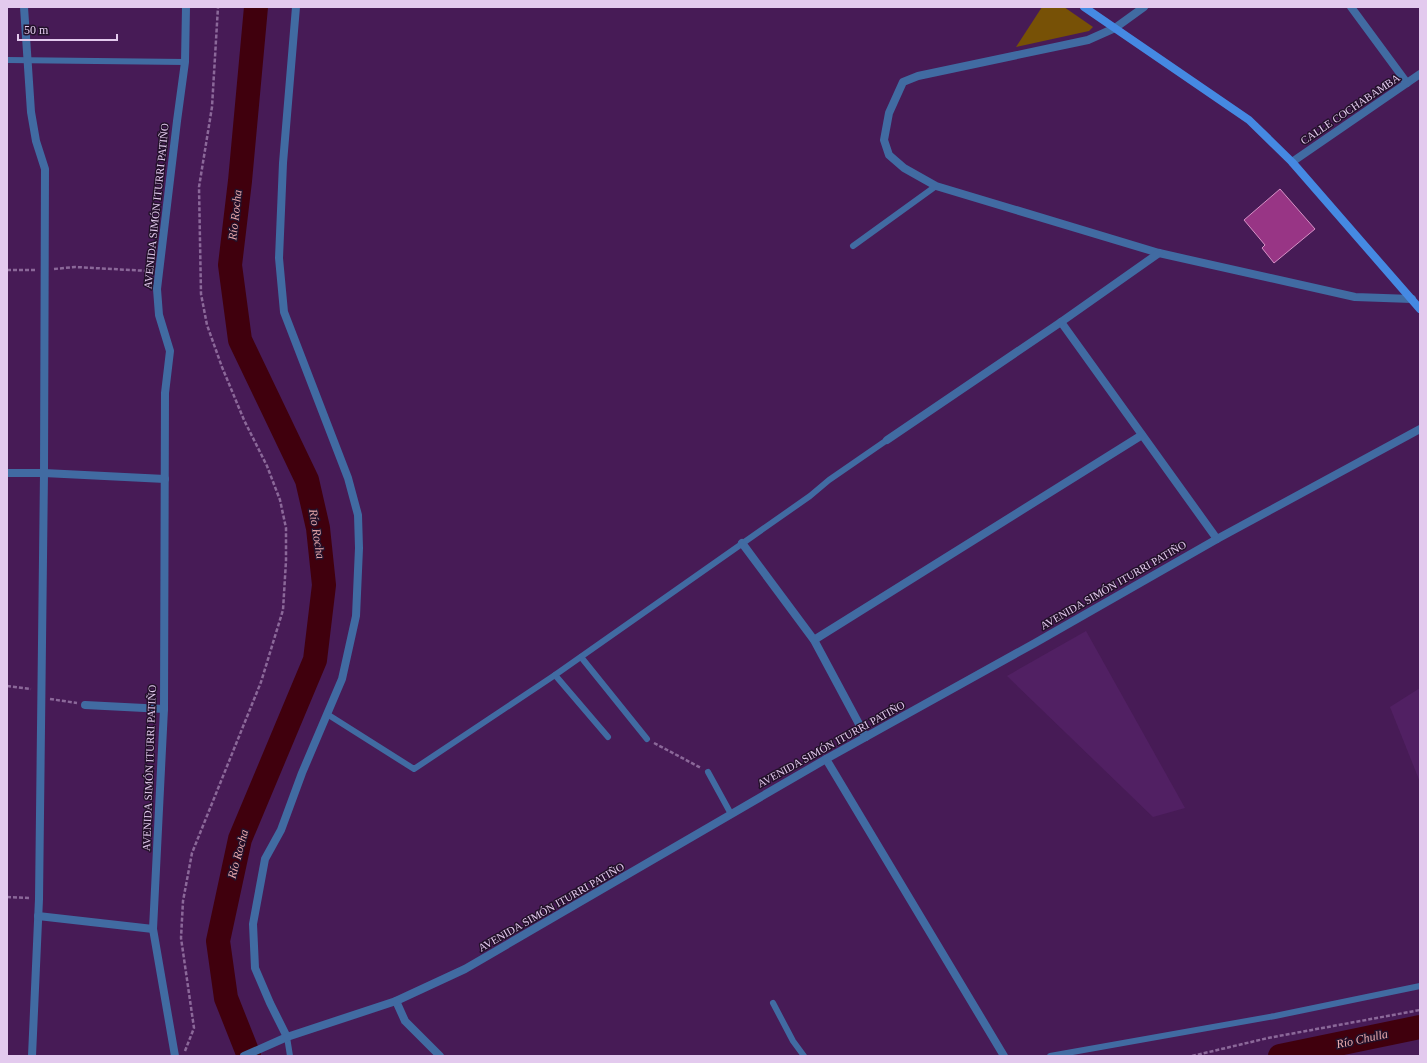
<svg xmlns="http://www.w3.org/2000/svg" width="1427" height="1063" viewBox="0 0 1427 1063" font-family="'Times New Roman',serif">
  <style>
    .built { fill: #512063 }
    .green { fill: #775106 }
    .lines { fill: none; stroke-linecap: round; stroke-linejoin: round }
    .river { stroke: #40000d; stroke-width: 24 }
    .building { fill: #983585; stroke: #d791c6 }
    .path { stroke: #8b6899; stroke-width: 2.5; stroke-dasharray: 4 2; stroke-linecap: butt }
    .service { stroke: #416ba2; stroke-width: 6 }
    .minor { stroke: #416ba2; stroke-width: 8 }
    .tertiary { stroke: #416ba2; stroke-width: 8 }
    .secondary { stroke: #4589e2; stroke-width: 8 }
    .labels { text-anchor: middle; stroke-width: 3; stroke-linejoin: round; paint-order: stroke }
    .street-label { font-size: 11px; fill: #e3caee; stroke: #23112a }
    .water-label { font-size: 12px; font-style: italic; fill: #ecabad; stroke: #23112a }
  </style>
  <rect width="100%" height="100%" fill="#471b56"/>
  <g class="built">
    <path d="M 1086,631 L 1185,808 L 1153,817 L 1007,676 Z"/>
    <path d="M 1420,688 L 1420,782 L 1390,707 Z"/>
  </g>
  <path class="green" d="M 1042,7 L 1064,7 L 1093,27 L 1089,31 L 1016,47 Z"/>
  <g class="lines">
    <g class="river">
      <path d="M 249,1056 L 226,998 L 218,941 L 240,839 L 315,660 L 324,585 L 318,528 L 307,480 L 240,340 L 230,265 L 240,181 L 256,7"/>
      <path d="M 1280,1056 L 1420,1027"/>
    </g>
  </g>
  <path class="building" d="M 1280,189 L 1315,229 L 1274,263 L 1262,248 L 1265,245 L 1244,220 Z"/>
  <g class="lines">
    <g class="path">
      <path d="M 54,269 L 75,267 L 149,271"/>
      <path d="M 7,270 L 35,270"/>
      <path d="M 7,686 L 31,689"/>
      <path d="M 50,699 L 77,703"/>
      <path d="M 654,743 L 701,768"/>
      <path d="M 7,897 L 30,898"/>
      <path d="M 185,1051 L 194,1028 L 181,938 L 183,901 L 192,853 L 261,682 L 283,610 L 286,561 L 286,528 L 280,500 L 267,466 L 244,420 L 222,367 L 207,325 L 201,294 L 199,187 L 212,107 L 218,7"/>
      <path d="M 1192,1056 L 1268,1038 L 1420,1010"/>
    </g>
    <g class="service">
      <path d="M 7,60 L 185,62"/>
      <path d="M 853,246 L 936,186"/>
      <path d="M 581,657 L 647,739"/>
      <path d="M 555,675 L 608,737"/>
      <path d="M 327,714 L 414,769 L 555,675 L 810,496 L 829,480 L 887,440"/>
      <path d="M 708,772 L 731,814"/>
      <path d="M 773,1003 L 793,1041 L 804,1056"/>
      <path d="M 287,1037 L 290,1056"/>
      <path d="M 1050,1056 L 1275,1016 L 1420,986"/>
    </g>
    <g class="minor">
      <path d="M 24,7 L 31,112 L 36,141 L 45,169 L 44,473 L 39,899 L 32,1056"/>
      <path d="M 1144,7 L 1115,28 L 1088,40 L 918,76 L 903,82 L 889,113 L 884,140 L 889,155 L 904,168 L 936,186 L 1159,253 L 1355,297 L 1412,299"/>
      <path d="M 1351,7 L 1407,83"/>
      <path d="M 1292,162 L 1420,74"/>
      <path d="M 1061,322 L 1217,539"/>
      <path d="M 887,440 L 1061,322 L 1159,253"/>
      <path d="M 7,473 L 44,473 L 165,479"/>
      <path d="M 742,543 L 814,640 L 866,737"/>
      <path d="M 814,640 L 1142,435"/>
      <path d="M 85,705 L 164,709"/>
      <path d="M 826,759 L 1004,1056"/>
      <path d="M 38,916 L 153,929"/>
      <path d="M 396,1001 L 405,1021 L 440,1056"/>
      <path d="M 287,1037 L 270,1003 L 255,968 L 253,924 L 265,859 L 281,830 L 302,773 L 342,679 L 356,616 L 359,548 L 358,515 L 348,478 L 284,312 L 279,258 L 283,163 L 296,7"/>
    </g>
    <g class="tertiary">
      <path d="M 175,1056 L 153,929 L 164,709 L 165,393 L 170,351 L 159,315 L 157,289 L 177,121 L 185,62 L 186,7"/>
      <path d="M 244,1056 L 287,1037 L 396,1001 L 465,969 L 826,759 L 1035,643 L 1217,539 L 1420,429"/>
    </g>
    <path class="secondary" d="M 1084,7 L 1249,120 L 1292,162 L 1420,309"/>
  </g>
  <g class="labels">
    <g class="street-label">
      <text transform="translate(1350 109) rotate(-34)" y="4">CALLE COCHABAMBA</text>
      <text transform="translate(156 206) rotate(-84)" y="4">AVENIDA SIMÓN ITURRI PATIÑO</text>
      <text transform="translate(1113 585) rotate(-30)" y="4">AVENIDA SIMÓN ITURRI PATIÑO</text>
      <text transform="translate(831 744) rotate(-29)" y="4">AVENIDA SIMÓN ITURRI PATIÑO</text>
      <text transform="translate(149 768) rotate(-88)" y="4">AVENIDA SIMÓN ITURRI PATIÑO</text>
      <text transform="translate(551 907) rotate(-30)" y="4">AVENIDA SIMÓN ITURRI PATIÑO</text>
    </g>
    <g class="water-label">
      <text transform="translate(235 215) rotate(-84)" y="4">Río Rocha</text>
      <text transform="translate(317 534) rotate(81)" y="4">Río Rocha</text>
      <text transform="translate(238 854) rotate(-75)" y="4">Río Rocha</text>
      <text transform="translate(1362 1039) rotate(-12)" y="4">Río Chulla</text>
    </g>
  </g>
  <rect width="1427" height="1063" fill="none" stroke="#e3caee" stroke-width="16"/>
  <path d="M18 34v6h99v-6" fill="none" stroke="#e3caee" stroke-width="2"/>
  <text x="24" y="34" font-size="12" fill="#e3caee" stroke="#23112a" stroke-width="3" paint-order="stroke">50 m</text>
</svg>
